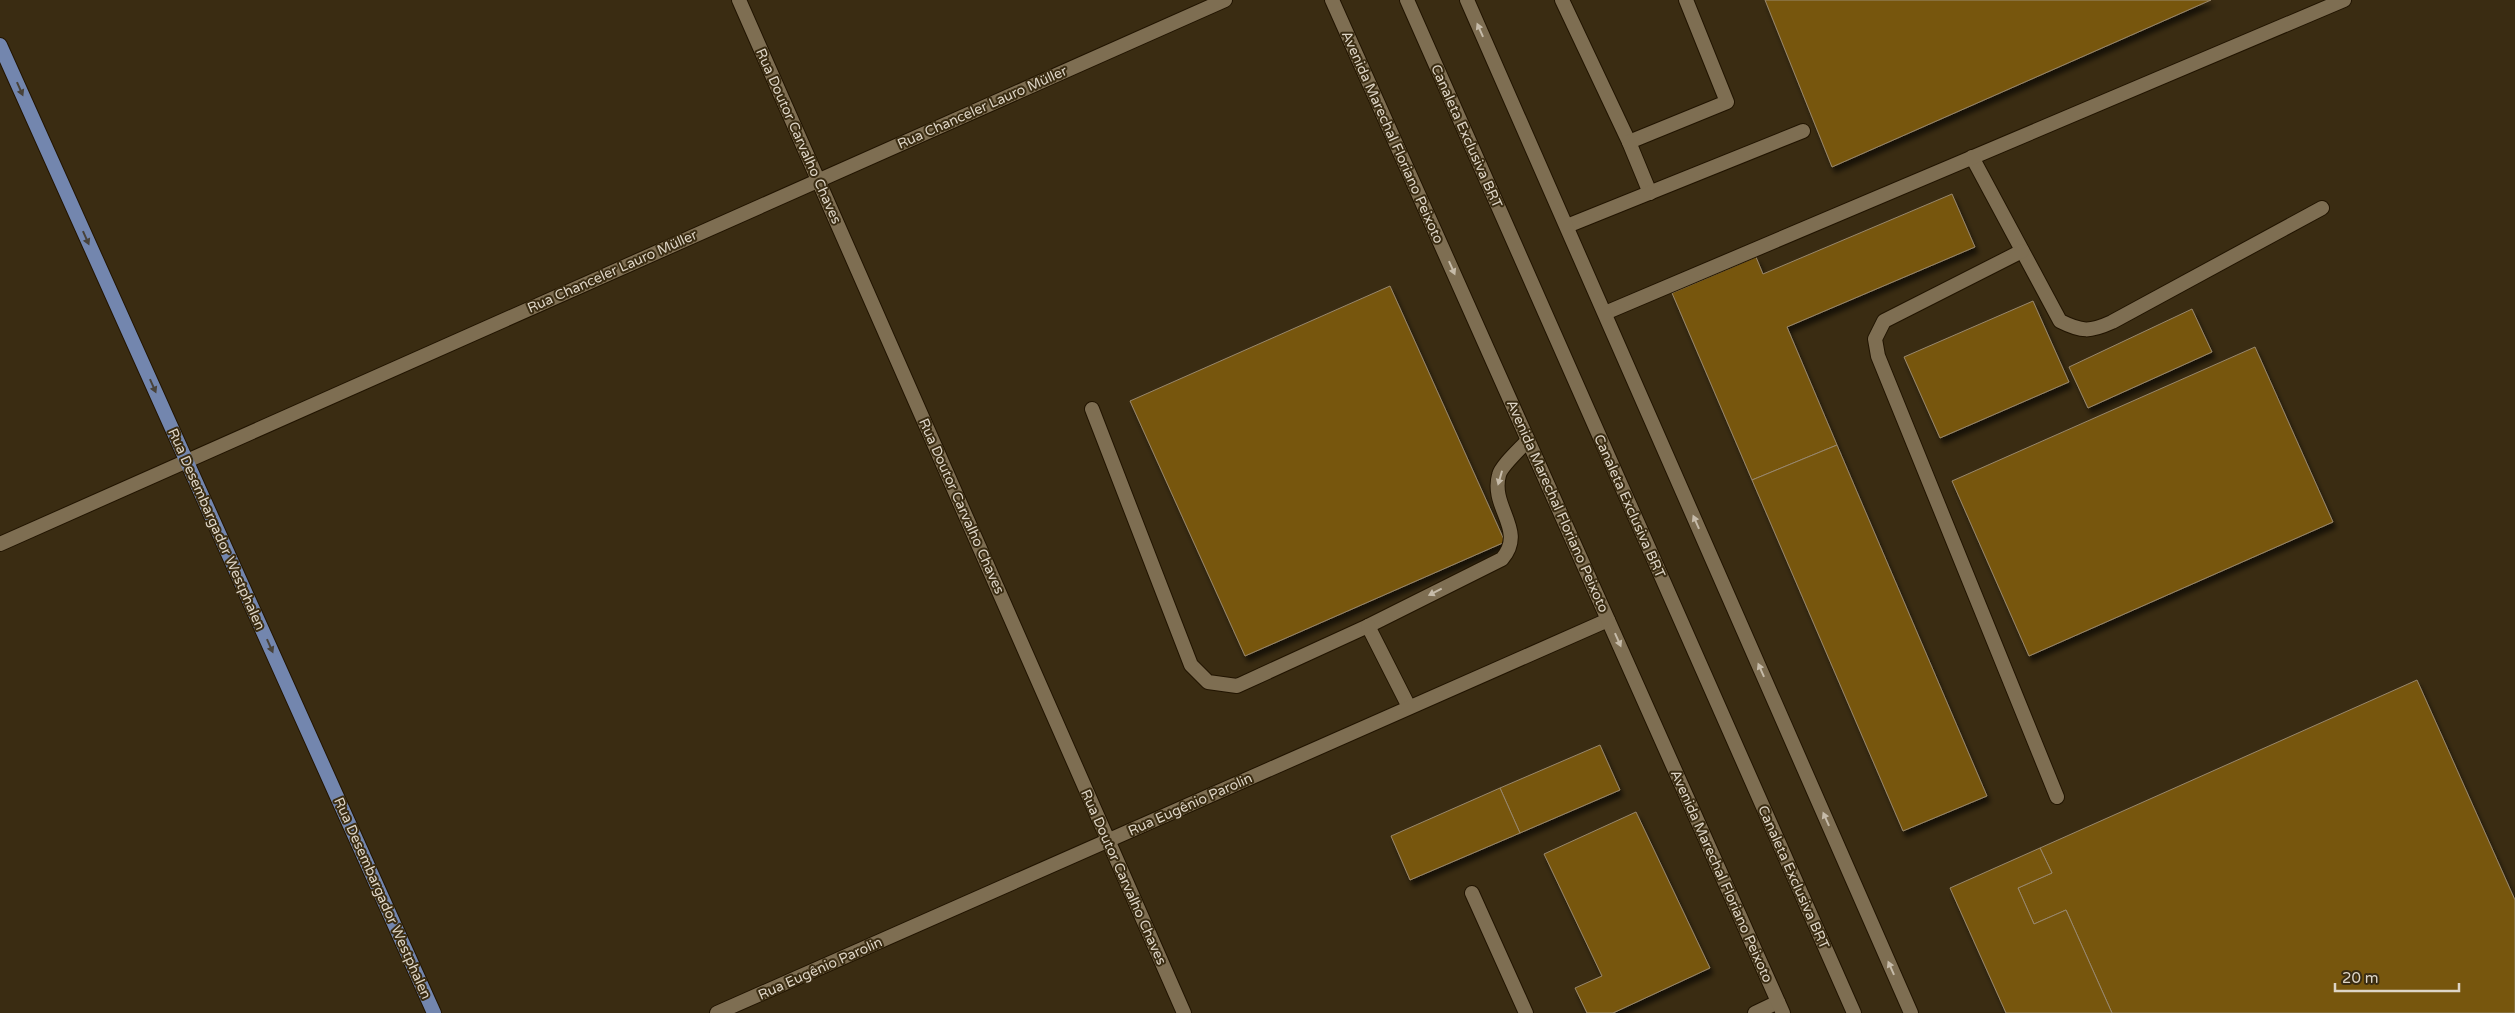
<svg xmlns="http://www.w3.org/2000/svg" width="2515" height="1013" viewBox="0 0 2515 1013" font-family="'Varela Round',sans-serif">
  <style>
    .building { fill: #775611; stroke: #99886c; filter: url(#shadow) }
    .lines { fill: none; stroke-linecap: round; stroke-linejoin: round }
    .service-casing { stroke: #211400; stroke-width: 16 }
    .minor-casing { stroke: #211400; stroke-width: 16 }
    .tertiary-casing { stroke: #211400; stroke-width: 16 }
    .primary-casing { stroke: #211400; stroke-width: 16 }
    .service { stroke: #7e6e52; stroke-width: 14 }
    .minor { stroke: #7e6e52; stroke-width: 14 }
    .tertiary { stroke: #7e6e52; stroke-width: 14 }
    .primary { stroke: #7386ae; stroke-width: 14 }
    .oneway { fill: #c6bba9 }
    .oneway2 { fill: #484239 }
    .labels { text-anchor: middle; stroke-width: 4; stroke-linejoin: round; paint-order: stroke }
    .street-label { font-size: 14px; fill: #ded5c6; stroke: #3a2c12 }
  </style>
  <defs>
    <filter id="shadow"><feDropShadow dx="3" dy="5.5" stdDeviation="2.5" flood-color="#0009"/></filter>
  </defs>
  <rect width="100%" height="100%" fill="#3a2c12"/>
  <g class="building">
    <path d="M 1765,0 L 2211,0 L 1832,167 Z"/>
    <path d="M 1952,194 L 1975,247 L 1787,327 L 1837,445 L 1752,480 L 1672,293 L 1756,257 L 1763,274 Z"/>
    <path d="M 1390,286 L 1505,542 L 1245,656 L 1130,401 Z"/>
    <path d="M 2033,301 L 2069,382 L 1940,438 L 1904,357 Z"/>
    <path d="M 2192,309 L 2212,352 L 2088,408 L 2069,367 Z"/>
    <path d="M 2255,347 L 2333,522 L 2029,656 L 1952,481 Z"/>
    <path d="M 1837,445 L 1987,796 L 1903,831 L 1752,480 Z"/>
    <path d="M 2417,680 L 2515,900 L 2515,1013 L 2112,1013 L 2066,910 L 2034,924 L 2018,888 L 2052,873 L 2040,848 Z"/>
    <path d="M 1600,745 L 1620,790 L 1520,833 L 1500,788 Z"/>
    <path d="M 1500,788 L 1520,833 L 1410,880 L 1391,836 Z"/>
    <path d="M 1636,812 L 1710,968 L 1613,1013 L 1587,1013 L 1575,988 L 1602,976 L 1544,854 Z"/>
    <path d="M 2040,848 L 2052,873 L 2018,888 L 2034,924 L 2066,910 L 2112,1013 L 2006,1013 L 1950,888 Z"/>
  </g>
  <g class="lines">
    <g class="service-casing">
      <g id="service">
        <path d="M 1407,0 L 1854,1013"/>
        <path d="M 1562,0 L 1629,142 L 1650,193"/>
        <path d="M 1629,142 L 1727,102 L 1686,0"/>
        <path d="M 1972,157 L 2060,321 C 2082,332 2090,332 2112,322 L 2322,208"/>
        <path d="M 1567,226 L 1803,131"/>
        <path d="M 2022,251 L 1884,321 L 1875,339 L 1878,356 L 2057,797"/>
        <path d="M 1605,313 L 2344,0"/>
        <path d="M 1092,409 L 1191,665 L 1208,682 L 1237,686 L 1368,626 L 1502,559 C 1527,530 1490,508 1499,475 C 1501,466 1521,448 1528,440"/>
        <path d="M 1368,626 L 1409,707"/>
        <path d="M 1472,893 L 1526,1013"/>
        <path d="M 1755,1013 L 1778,1002"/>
      </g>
    </g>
    <g class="minor-casing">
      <g id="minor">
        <path d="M 739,0 L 1184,1013"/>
        <path d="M 0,544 L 1225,0"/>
        <path d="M 717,1013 L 1608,620"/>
      </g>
    </g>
    <g class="tertiary-casing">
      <g id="tertiary">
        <path d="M 1332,0 L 1783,1013"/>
        <path d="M 1467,0 L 1911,1013"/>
      </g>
    </g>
    <g class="primary-casing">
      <path id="primary" d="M 0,45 L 434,1013"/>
    </g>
    <use href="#service" class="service"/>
    <use href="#minor" class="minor"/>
    <use href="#tertiary" class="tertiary"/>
    <use href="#primary" class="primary"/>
  </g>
  <defs><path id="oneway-solid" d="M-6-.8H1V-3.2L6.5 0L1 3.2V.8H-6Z" transform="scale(1.25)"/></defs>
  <g class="oneway">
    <use href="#oneway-solid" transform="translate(1480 30) rotate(-114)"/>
    <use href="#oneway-solid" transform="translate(1452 268) rotate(66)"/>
    <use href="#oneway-solid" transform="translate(1500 478) rotate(106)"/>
    <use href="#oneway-solid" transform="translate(1696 522) rotate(-114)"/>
    <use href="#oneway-solid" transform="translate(1435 592) rotate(153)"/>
    <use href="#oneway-solid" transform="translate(1618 640) rotate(66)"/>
    <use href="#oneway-solid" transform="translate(1761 670) rotate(-114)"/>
    <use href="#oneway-solid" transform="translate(1826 819) rotate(-114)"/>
    <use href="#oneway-solid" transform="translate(1891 968) rotate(-114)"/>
  </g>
  <g class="oneway2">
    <use href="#oneway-solid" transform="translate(20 89) rotate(66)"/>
    <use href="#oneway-solid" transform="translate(86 238) rotate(66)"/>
    <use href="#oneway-solid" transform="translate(153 386) rotate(66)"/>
    <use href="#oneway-solid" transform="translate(270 646) rotate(66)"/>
  </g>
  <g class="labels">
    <g class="street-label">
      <text transform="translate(982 107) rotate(-24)" y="5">Rua Chanceler Lauro Müller</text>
      <text transform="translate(799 136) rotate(66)" y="5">Rua Doutor Carvalho Chaves</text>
      <text transform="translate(1467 136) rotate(66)" y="5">Canaleta Exclusiva BRT</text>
      <text transform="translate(1393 137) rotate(66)" y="5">Avenida Marechal Floriano Peixoto</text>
      <text transform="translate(612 271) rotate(-24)" y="5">Rua Chanceler Lauro Müller</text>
      <text transform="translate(962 506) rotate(66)" y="5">Rua Doutor Carvalho Chaves</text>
      <text transform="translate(1558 506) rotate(66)" y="5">Avenida Marechal Floriano Peixoto</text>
      <text transform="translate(1630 506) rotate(66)" y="5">Canaleta Exclusiva BRT</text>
      <text transform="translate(217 529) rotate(66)" y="5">Rua Desembargador Westphalen</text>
      <text transform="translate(1190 804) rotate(-24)" y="5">Rua Eugênio Parolin</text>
      <text transform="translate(1722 876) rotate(66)" y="5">Avenida Marechal Floriano Peixoto</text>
      <text transform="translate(1124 877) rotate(66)" y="5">Rua Doutor Carvalho Chaves</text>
      <text transform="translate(1794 877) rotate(66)" y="5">Canaleta Exclusiva BRT</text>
      <text transform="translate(383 898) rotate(66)" y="5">Rua Desembargador Westphalen</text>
      <text transform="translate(820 968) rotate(-24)" y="5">Rua Eugênio Parolin</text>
    </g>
  </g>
  <path d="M2335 983v8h124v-8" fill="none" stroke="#ded5c6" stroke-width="2.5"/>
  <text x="2342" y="983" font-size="15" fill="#ded5c6" stroke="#3a2c12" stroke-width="4" paint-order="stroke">20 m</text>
</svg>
